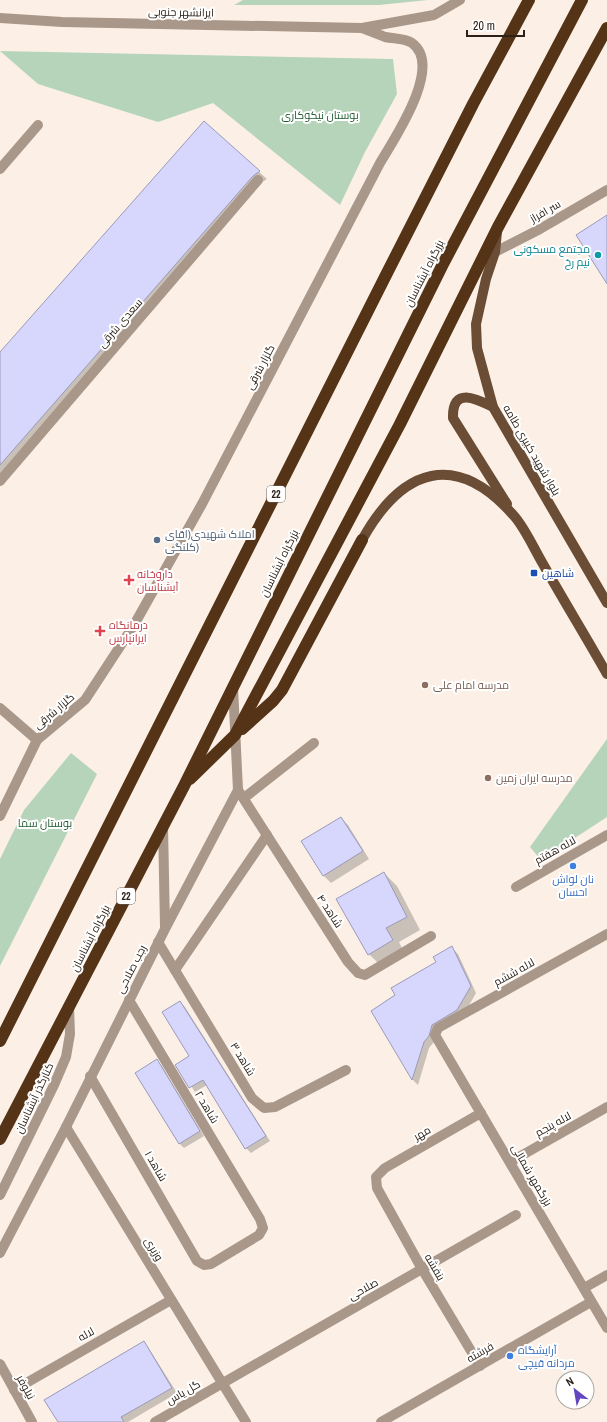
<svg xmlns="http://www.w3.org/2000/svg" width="607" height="1422" viewBox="0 0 607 1422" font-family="'Archivo Narrow',Cairo,sans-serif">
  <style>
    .green { fill: #b6d4ba }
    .shadow { fill: #0003 }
    .building { fill: #d7d7fd; stroke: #9a9aba }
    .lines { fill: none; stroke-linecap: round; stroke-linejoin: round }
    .minor { stroke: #a9978a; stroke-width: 10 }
    .major { stroke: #6b4d35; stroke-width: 10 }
    .highway { stroke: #553316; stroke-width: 12 }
    .culture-dot { fill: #0f9aa8; stroke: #fff; stroke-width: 1.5 }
    .service-dot { fill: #5c6f8a; stroke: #fff; stroke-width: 1.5 }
    .transit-dot { fill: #1a4fb4; stroke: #fff; stroke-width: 1.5 }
    .health-dot { fill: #e0444e; stroke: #fff; stroke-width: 1.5 }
    .education-dot { fill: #8d6e63; stroke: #fff; stroke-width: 1.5 }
    .shop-dot { fill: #3f7fe0; stroke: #fff; stroke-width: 1.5 }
    .labels { text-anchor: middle; stroke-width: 4; stroke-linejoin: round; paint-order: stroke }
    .shield { fill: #fff; stroke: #6c645e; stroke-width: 1 }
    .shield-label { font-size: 10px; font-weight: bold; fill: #2d2219 }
    .street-label { font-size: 11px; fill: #2d2219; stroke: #fff }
    .park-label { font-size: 11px; fill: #215c30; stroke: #fff }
    .culture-label { font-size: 11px; fill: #0d838f; stroke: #fff; text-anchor: end }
    .service-label { font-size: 11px; fill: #4e5e75; stroke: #fff; text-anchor: start }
    .transit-label { font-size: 11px; fill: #164399; stroke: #fff; text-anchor: start }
    .health-label { font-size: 11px; fill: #be3a42; stroke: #fff; text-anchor: start }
    .education-label { font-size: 11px; fill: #785e54; stroke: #fff; text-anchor: start }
    .shop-label { font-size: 11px; fill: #366cbe; stroke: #fff }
  </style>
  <rect width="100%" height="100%" fill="#fcf0e6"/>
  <g class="green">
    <path d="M 243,0 L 428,0 L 379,5 L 234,5 Z"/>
    <path d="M 0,51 L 393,59 L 397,94 L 365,152 L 340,205 L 213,103 L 158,122 L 38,84 Z"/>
    <path d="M 607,739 L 607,817 L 541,860 L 530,847 Z"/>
    <path d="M 71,753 L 97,774 L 0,966 L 0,859 L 24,810 Z"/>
  </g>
  <g class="shadow">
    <path d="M 204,122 L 267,179 L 261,183 L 0,482 L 0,354 Z"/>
    <path d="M 341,818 L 348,825 L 369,859 L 331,883 L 324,876 L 303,842 Z"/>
    <path d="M 384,873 L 397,886 L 420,930 L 399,942 L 405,954 L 382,967 L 369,954 Z"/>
    <path d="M 452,948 L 458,954 L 476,993 L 463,1016 L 440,1028 L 434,1042 L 429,1048 L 418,1085 L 413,1080 L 373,1012 L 438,963 Z"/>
    <path d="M 180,1002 L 185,1007 L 270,1141 L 251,1153 L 246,1148 L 207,1085 L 195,1092 L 177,1065 L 191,1056 Z"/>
    <path d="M 157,1061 L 162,1066 L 204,1136 L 184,1148 L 179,1143 Z"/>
    <path d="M 143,1342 L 148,1347 L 177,1393 L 128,1422 L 59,1422 Z"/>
  </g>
  <g class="building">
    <path d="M 204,121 L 260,171 L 253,176 L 0,465 L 0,352 Z"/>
    <path d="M 607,215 L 607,284 L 576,235 Z"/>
    <path d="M 341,817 L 363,851 L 323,876 L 301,841 Z"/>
    <path d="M 384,872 L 407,917 L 386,928 L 393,940 L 368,955 L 336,899 Z"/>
    <path d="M 452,946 L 471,986 L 457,1010 L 432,1025 L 429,1036 L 424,1042 L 412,1080 L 371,1011 L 395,995 L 391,988 L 436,962 L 433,957 Z"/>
    <path d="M 180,1001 L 266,1136 L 245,1149 L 203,1080 L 189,1088 L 175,1065 L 189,1056 L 162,1012 Z"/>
    <path d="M 157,1059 L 200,1131 L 179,1144 L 135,1073 Z"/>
    <path d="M 144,1341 L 172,1388 L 121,1417 L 124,1422 L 58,1422 L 44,1400 Z"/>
  </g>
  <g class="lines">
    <g class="minor">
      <path d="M 0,18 L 62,22 L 362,28 L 434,15 L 460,0"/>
      <path d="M 0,169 L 38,125"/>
      <path d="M 495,252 L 540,229 L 607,190"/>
      <path d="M 0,481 L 258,180"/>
      <path d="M 0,708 L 37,740"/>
      <path d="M 238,790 L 348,962 L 358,973 L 365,975 L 431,936"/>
      <path d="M 244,798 L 314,743"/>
      <path d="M 0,816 L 37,740 L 85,700 L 134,625 L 202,504 L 380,163 C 394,139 444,66 412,43 C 404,38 394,39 385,37 C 378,34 370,31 362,28"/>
      <path d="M 163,825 L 165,927"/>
      <path d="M 516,887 L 607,835"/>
      <path d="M 607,934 L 438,1028 L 435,1035 L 607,1328"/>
      <path d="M 158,942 L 252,1098 L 264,1108 L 275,1107 L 346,1070"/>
      <path d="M 175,970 L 267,835"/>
      <path d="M 90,1076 L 197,1261 L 204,1265 L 211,1264 L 259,1235 L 263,1228 L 260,1219 L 129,1000"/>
      <path d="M 66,1127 L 246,1422"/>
      <path d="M 510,1162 L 607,1107"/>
      <path d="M 0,1195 L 54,1085 L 66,1057 L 70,1034 L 69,1007"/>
      <path d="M 0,1253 L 66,1127 L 165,929 L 238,790 L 233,687"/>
      <path d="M 584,1288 L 607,1275"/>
      <path d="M 0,1364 L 32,1422"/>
      <path d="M 480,1366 L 422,1269 L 377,1188 L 376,1177 L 385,1168 L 481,1113"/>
      <path d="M 14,1390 L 171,1300"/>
      <path d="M 155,1422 L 516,1215"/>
      <path d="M 381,1422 L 591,1302"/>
    </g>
    <g class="major">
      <path d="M 497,232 L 495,252 L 486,279 L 476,324 L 477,348 L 493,407 L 607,603"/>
      <path d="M 493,407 C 477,399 452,386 453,418 L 507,504"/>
      <path d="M 362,540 C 402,468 456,449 515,517 C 526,530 534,549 543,564 C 564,601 586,637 607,674"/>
    </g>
    <g class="highway">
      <path d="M 242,729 L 273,701 L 282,690 L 362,540"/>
      <path d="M 190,779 L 235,735 L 400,424 L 498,227 L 607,28"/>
      <path d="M 0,1041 L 386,275 L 473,104 L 529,0"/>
      <path d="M 0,1139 L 184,786 L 442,266 L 582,0"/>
    </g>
  </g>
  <circle class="culture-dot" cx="598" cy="255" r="4"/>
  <circle class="service-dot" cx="157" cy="540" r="4"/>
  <rect class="transit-dot" x="530" y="569" width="8" height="8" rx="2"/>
  <g class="health-dot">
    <path d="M127 574h4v4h4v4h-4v4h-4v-4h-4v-4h4z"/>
    <path d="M98 625h4v4h4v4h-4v4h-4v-4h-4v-4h4z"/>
  </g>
  <g class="education-dot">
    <circle cx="425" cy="685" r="4"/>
    <circle cx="488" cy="778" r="4"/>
  </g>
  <g class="shop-dot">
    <circle cx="573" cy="866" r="4"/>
    <circle cx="510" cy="1356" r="4"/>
  </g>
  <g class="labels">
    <g class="shield">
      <rect x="267" y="486" width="18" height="16" rx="3"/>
      <rect x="117" y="888" width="18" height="16" rx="3"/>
    </g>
    <g class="shield-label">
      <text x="276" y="498">22</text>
      <text x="126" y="900">22</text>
    </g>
    <g class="street-label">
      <text transform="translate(181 12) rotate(1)" y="4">ایرانشهر جنوبی</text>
      <text transform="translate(545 211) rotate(-30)" y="4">سر افراز</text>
      <text transform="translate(424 273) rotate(-63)" y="4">بزرگراه آبشناسان</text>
      <text transform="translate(120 323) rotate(-49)" y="4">سعدی شرقی</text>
      <text transform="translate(260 367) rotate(-62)" y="4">گلزار شرقی</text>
      <text transform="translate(532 450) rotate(60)" y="4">بلوار شهید کبیری طامه</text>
      <text transform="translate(279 563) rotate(-64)" y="4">بزرگراه آبشناسان</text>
      <text transform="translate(54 711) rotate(-40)" y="4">گلزار شرقی</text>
      <text transform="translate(555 850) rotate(-29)" y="4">لاله هفتم</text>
      <text transform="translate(330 911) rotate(57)" y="4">شاهد ۴</text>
      <text transform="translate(90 938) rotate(-63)" y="4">بزرگراه آبشناسان</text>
      <text transform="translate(131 969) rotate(-63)" y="4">رجب صلاحی</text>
      <text transform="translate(514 972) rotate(-29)" y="4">لاله ششم</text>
      <text transform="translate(243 1059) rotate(59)" y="4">شاهد ۳</text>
      <text transform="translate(34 1098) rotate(-65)" y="4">کنارگذر آبشناسان</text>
      <text transform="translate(207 1107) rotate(59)" y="4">شاهد ۲</text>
      <text transform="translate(553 1124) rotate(-29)" y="4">لاله پنجم</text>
      <text transform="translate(422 1133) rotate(-30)" y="4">مهر</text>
      <text transform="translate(156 1166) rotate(60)" y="4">شاهد ۱</text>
      <text transform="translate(532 1175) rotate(60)" y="4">بزرگمهر شمالی</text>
      <text transform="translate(154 1249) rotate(59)" y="4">وزیری</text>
      <text transform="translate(435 1267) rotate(60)" y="4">بنفشه</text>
      <text transform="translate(363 1289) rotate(-30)" y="4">صلاحی</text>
      <text transform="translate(86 1334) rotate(-30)" y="4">لاله</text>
      <text transform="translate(480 1352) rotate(-30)" y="4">فرشته</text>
      <text transform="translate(26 1387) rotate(61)" y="4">نیلوفر</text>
      <text transform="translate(183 1392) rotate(-30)" y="4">گل یاس</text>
    </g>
    <g class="park-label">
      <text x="320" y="119">بوستان نیکوکاری</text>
      <text x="45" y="827">بوستان سما</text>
    </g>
    <g class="culture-label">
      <text x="590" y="253">مجتمع مسکونی<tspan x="590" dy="13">نیم رخ</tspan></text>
    </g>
    <g class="service-label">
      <text x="165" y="538">املاک شهیدی(اقای<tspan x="165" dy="13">کلنگی)</tspan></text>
    </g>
    <g class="transit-label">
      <text x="542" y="577">شاهین</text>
    </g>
    <g class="health-label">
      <text x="137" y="578">داروخانه<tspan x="137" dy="13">آبشناسان</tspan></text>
      <text x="109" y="629">درمانگاه<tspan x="109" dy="13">ایرانپارس</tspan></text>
    </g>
    <g class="education-label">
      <text x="433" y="689">مدرسه امام علی</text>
      <text x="496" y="782">مدرسه ایران زمین</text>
    </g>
    <g class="shop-label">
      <text x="573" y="883">نان لواش<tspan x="573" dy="13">احسان</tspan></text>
      <text x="518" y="1354" text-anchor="start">آرایشگاه<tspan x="518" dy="13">مردانه قیچی</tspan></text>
    </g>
  </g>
  <g transform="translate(575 1390) rotate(329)"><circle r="19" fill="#ffffff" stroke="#aba7a3"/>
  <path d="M0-3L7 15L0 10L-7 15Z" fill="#6446bf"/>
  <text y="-6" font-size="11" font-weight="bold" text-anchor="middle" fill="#2d2219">N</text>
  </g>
  <path d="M467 30v6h57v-6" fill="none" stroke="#2d2219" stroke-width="2"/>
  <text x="473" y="30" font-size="12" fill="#2d2219" stroke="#ffffff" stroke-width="3" paint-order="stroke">20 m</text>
</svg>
